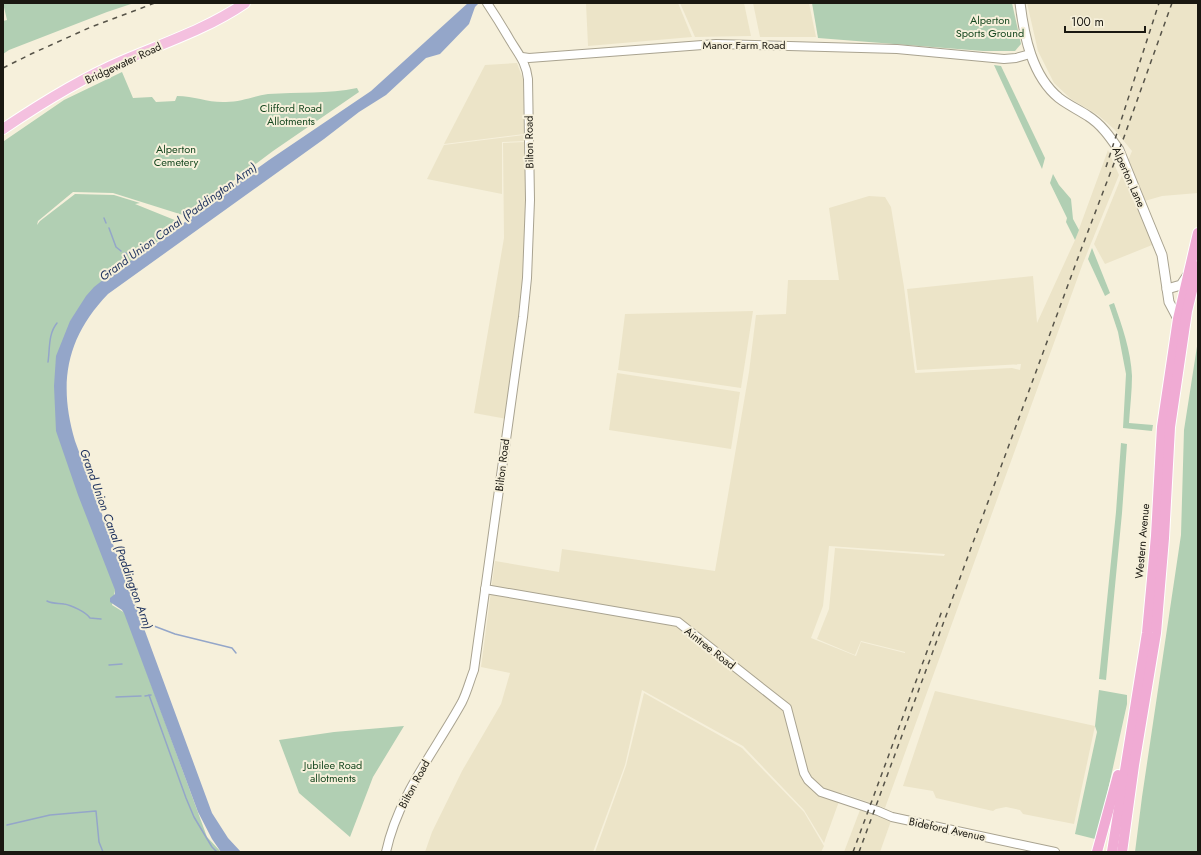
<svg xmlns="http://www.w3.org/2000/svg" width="1201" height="855" viewBox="0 0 1201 855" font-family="Jost,sans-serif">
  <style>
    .built { fill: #ece4c8; fill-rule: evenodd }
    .green { fill: #b1cfb3 }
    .water { fill: #94a6c9 }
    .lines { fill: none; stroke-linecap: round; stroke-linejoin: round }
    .stream { stroke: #94a6c9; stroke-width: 1.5 }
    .tertiary-casing { stroke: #a9a390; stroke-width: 10 }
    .secondary-casing { stroke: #a9a390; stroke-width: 11 }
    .primary-casing { stroke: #fff; stroke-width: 12 }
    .trunk-casing { stroke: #fff; stroke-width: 12 }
    .tertiary { stroke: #fff; stroke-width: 8 }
    .secondary { stroke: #fff; stroke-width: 9 }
    .primary { stroke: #f4c0df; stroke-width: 10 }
    .trunk { stroke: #f0abd4; stroke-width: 10 }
    .rail { stroke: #575449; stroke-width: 1.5; stroke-dasharray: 5 5; stroke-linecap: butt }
    .labels { text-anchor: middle; stroke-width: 4; stroke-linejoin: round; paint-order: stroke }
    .park-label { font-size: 11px; fill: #16471f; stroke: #f6f0db }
    .street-label { font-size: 11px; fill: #1a1811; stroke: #f6f0db }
    .water-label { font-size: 12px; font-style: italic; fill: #1c305d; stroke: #f6f0db }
  </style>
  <rect width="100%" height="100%" fill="#f6f0db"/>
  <g class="built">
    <path d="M 586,3 L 678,3 L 692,37 L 588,46 Z"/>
    <path d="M 680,3 L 744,3 L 751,36 L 695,37 Z"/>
    <path d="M 753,3 L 809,3 L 816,37 L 760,37 Z"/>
    <path d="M 1027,3 L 1198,3 L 1198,193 L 1162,196 L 1141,202 L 1157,243 L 1105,264 L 1094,244 L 1132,151 L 1114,129 L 1098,115 L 1071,99 L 1054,83 L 1038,51 Z"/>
    <path d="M 517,63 L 523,79 L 524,134 L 444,144 L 485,65 Z"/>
    <path d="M 524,135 L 524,141 L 502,142 L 502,194 L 427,179 L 444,145 Z"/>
    <path d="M 525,142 L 526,201 L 524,269 L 520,319 L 507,419 L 474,413 L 504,238 L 503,143 Z"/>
    <path d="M 1108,150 L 1119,175 L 1083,263 L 885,808 L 842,793 L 824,843 L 804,810 L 743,746 L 642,690 L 625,765 L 593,852 L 425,852 L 432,832 L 462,771 L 501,704 L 510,673 L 481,667 L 495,561 L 559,572 L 562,549 L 715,571 L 749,372 L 756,315 L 786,314 L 788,280 L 839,280 L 829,208 L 869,196 L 885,197 L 891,207 L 904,287 L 915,373 L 1012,368 L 1020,370 L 1021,364 L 917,370 L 907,289 L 1033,276 L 1037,323 L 1075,240 ZM 829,546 L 945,554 L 944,556 L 835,548 L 829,609 L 817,639 L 855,655 L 861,641 L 905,652 L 905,653 L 861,642 L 856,656 L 811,638 L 823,606 Z"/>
    <path d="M 753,311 L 741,388 L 618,370 L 625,314 Z"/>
    <path d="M 617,373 L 740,392 L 731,449 L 609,430 Z"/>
    <path d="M 935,691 L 1095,726 L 1074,824 L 1023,814 L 1020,810 L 1006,807 L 996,809 L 993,811 L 936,798 L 933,791 L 903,786 Z"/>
    <path d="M 644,693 L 742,748 L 804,812 L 824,846 L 821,852 L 595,852 L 626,766 Z"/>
    <path d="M 860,810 L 891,821 L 880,852 L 844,852 Z"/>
  </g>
  <g class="green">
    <path d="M 3,3 L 134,3 L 107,12 L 9,50 L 3,54 L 3,21 L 7,20 Z"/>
    <path d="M 812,3 L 1012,3 L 1021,44 L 1015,51 L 983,51 L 818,38 Z"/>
    <path d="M 994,65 L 1001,66 L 1045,158 L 1042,169 Z"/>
    <path d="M 122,72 L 133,98 L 152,97 L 156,102 L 175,101 L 177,96 C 195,96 209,103 226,102 C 241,102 254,96 268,94 C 298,92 328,94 357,88 L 359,92 L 273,151 L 186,216 L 113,193 L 73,192 L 38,221 L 37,225 L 40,221 L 75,194 L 114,195 L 140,203 L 135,204 L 182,223 L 141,254 L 92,293 L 71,320 L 56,368 L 56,413 L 116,586 L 112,605 L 125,613 L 207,837 L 221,852 L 3,852 L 4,141 L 64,100 Z"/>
    <path d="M 1053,174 L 1059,185 L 1071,199 L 1073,219 L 1079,230 L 1075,240 L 1066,222 L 1067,218 L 1050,183 Z"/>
    <path d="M 1092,248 L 1110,293 L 1105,296 L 1088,259 Z"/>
    <path d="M 1114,303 C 1122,326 1131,351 1132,376 C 1132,391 1130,407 1129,423 L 1153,425 L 1152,431 L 1123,428 L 1126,374 L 1118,332 L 1109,305 Z"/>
    <path d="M 1198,340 L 1198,852 L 1135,852 L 1142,797 L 1181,535 L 1184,430 Z"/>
    <path d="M 1121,443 L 1127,444 L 1122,513 L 1106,680 L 1099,679 L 1116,512 Z"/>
    <path d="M 1099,690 L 1127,695 L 1127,704 L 1106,799 L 1095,839 L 1075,834 L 1097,732 L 1095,726 Z"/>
    <path d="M 404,726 L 373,777 L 350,837 L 299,793 L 279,740 L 334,732 Z"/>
  </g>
  <path class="water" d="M 468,3 L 479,3 L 475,7 L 469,24 L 440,54 L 426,58 L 386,95 L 359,112 L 324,139 L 108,294 C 66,338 58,383 75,441 L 212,813 L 228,838 L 241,852 L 221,852 L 212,839 L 198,812 L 124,613 L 122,610 L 110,602 L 110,598 L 115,594 L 115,590 L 78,495 L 56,431 L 54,386 L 56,356 L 70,321 L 86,296 L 94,287 L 113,272 L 151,248 L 202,209 L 203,207 L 269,160 L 371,91 Z"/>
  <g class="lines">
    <g class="stream">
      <path d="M 104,218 L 106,223"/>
      <path d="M 109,228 L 116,247 L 121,251"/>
      <path d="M 124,253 L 129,254"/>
      <path d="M 48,362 C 50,349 48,334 57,323"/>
      <path d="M 47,601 C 53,604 58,603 64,604 C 71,605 86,612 90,618 L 101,619"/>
      <path d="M 146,623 L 175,634 L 232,648 L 236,653"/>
      <path d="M 109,665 L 122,664"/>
      <path d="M 149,695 L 186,798 L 194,817 L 212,847 L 217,852"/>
      <path d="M 145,696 L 151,695"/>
      <path d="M 116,697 L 141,696"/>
      <path d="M 7,825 L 50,815 L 96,811 L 99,842 L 103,852"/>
    </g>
    <g class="tertiary-casing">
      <g id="tertiary">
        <path d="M 522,57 L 529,58 L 716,44 L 897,49 L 1004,59 L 1016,58 L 1030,54"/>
        <path d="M 485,589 L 678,622 L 787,708 L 804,773 L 808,780 L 821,792 L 878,811 L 892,817 L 1055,852"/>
        <path d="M 386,852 C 398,796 435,751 462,702 C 467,692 470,680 474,670 L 523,317 L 527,278 L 530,200 L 528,79 C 526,62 519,55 510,40 C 503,28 495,15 487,3"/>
      </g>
    </g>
    <g class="secondary-casing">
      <g id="secondary">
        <path d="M 1020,3 C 1024,36 1032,76 1059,98 C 1068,105 1079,110 1088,116 C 1101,124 1110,137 1119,150 L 1162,255 L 1169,302 L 1178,319"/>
        <path d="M 1167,289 L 1181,285 L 1187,276"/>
      </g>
    </g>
    <g class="primary-casing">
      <path id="primary" d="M 3,129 C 40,104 80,79 122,61 C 164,43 207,29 245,3"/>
    </g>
    <g class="trunk-casing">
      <g id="trunk">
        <path d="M 1097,852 L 1118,775"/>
        <path d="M 1112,852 L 1147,633 L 1156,536 L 1162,427 L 1178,319 L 1198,233"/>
        <path d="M 1122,852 L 1134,765 L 1156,633 L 1164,538 L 1170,427 L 1187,311 L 1198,266"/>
      </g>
    </g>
    <use href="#tertiary" class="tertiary"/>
    <use href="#secondary" class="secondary"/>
    <use href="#primary" class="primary"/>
    <use href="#trunk" class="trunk"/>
    <g class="rail">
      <path d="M 3,68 L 31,54 L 91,27 L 155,3"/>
      <path d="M 1106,167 L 1159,3"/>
      <path d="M 853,852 L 943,608"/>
      <path d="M 859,852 L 1079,255 L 1124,137 L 1172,3"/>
    </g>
  </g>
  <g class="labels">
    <g class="park-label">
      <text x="990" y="24">Alperton<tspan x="990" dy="13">Sports Ground</tspan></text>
      <text x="291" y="112">Clifford Road<tspan x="291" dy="13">Allotments</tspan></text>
      <text x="176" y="153">Alperton<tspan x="176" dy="13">Cemetery</tspan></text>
      <text x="333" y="769">Jubilee Road<tspan x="333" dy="13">allotments</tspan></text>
    </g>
    <g class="street-label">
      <text x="744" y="49">Manor Farm Road</text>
      <text transform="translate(123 63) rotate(-25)" y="4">Bridgewater Road</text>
      <text transform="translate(529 142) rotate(-91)" y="4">Bilton Road</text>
      <text transform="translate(1129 177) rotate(66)" y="4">Alperton Lane</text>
      <text transform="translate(502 465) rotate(-83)" y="4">Bilton Road</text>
      <text transform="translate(1142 541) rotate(-85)" y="4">Western Avenue</text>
      <text transform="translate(710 648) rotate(38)" y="4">Aintree Road</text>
      <text transform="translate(414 784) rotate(-62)" y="4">Bilton Road</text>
      <text transform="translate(947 829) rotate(12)" y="4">Bideford Avenue</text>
    </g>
    <g class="water-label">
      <text transform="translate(178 222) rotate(-36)" y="4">Grand Union Canal (Paddington Arm)</text>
      <text transform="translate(116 539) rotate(70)" y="4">Grand Union Canal (Paddington Arm)</text>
    </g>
  </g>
  <rect width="1201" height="855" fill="none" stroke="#1a1811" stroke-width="8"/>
  <path d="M1065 26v6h80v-6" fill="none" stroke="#1a1811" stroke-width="2"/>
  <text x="1071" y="26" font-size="12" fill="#1a1811" stroke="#f6f0db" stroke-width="3" paint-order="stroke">100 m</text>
</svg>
